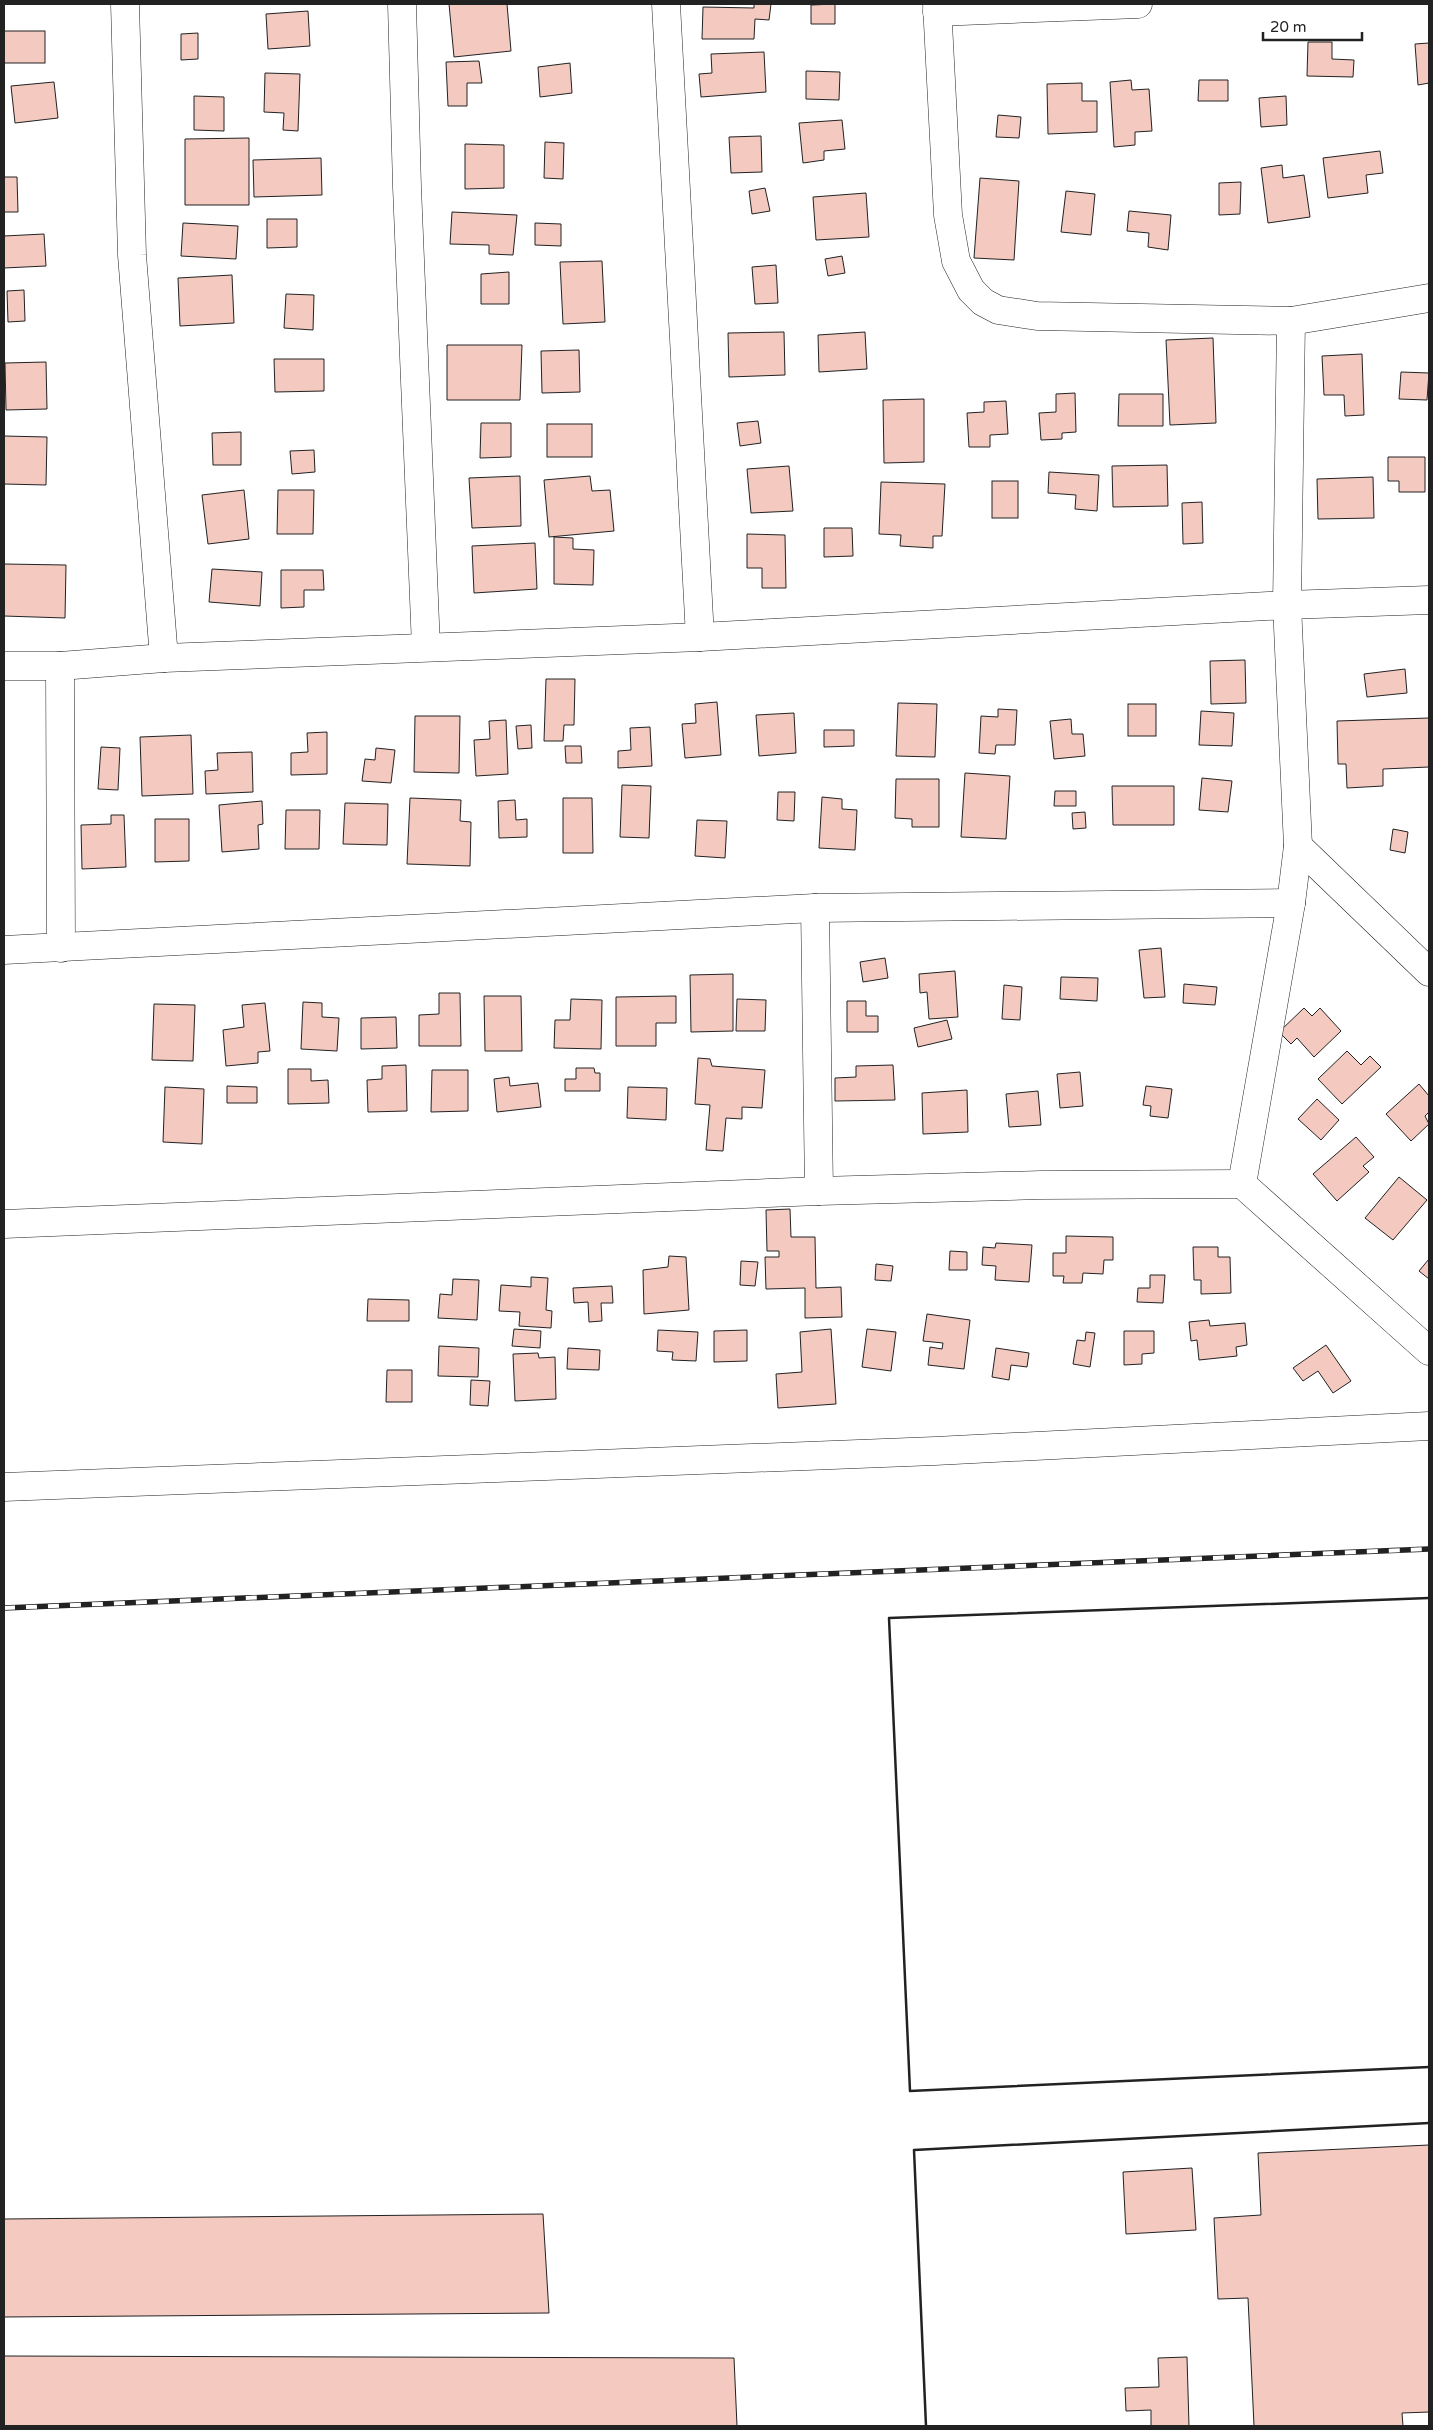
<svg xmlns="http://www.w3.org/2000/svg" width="1433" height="2430" viewBox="0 0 1433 2430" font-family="'Varela Round',sans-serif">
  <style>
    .building { fill: #f3c9c0; stroke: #222 }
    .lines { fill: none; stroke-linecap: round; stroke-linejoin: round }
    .minor-casing { stroke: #222; stroke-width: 29 }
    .minor { stroke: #fff; stroke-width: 28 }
    .rail-casing { stroke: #222; stroke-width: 5.5 }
    .rail { stroke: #fff; stroke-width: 4; stroke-dasharray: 11; stroke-linecap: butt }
    .wall { stroke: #222; stroke-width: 2.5 }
  </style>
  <rect width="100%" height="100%" fill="#fff"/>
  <g class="building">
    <path d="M 449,4 L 507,4 L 511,51 L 454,57 Z"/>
    <path d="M 754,4 L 771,4 L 769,20 L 755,19 L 754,39 L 702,39 L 703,7 L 754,8 Z"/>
    <path d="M 835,4 L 835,24 L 811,24 L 811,5 Z"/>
    <path d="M 308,11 L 310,46 L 268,49 L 266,14 Z"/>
    <rect x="4" y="31" width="41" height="32"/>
    <path d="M 198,33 L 198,59 L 181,60 L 181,34 Z"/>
    <path d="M 1308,42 L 1332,42 L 1332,59 L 1354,60 L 1353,77 L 1307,76 Z"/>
    <path d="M 1429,43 L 1429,83 L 1418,85 L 1415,44 Z"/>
    <path d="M 764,52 L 766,92 L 701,97 L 699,74 L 712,73 L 711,54 Z"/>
    <path d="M 479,61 L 482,83 L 467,83 L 467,106 L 448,106 L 446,62 Z"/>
    <path d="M 570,63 L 572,93 L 540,97 L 538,67 Z"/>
    <path d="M 806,71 L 840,72 L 839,100 L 806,99 Z"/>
    <path d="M 265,73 L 300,74 L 298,131 L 283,130 L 284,113 L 264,112 Z"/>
    <path d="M 1131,80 L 1132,90 L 1149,89 L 1152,131 L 1135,132 L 1135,145 L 1114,147 L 1110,82 Z"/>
    <path d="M 1199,80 L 1228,80 L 1228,101 L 1198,101 Z"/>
    <path d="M 54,82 L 58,118 L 15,123 L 11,86 Z"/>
    <path d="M 1082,83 L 1082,101 L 1097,101 L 1097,132 L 1048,134 L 1047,84 Z"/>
    <path d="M 194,96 L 224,97 L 224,131 L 194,130 Z"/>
    <path d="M 1286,96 L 1287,125 L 1261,127 L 1259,98 Z"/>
    <path d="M 998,115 L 1021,117 L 1019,138 L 996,137 Z"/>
    <path d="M 842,120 L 845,149 L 824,151 L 824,160 L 803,163 L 799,123 Z"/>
    <path d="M 761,136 L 762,172 L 731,173 L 729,137 Z"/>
    <path d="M 249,138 L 249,205 L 185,205 L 185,139 Z"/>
    <path d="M 545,142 L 564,143 L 563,179 L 544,178 Z"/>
    <path d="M 465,144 L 504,145 L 504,188 L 465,189 Z"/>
    <path d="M 1380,151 L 1383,173 L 1366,175 L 1368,193 L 1328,198 L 1323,158 Z"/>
    <path d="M 321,158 L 322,195 L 254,197 L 253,160 Z"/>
    <path d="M 1282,165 L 1283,178 L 1304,175 L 1310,217 L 1268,223 L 1261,168 Z"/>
    <path d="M 4,177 L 17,177 L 18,212 L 4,212 Z"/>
    <path d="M 980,178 L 1019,181 L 1014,260 L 974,258 Z"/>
    <path d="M 1241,182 L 1240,214 L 1219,215 L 1219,183 Z"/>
    <path d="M 765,188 L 770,211 L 752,214 L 749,191 Z"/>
    <path d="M 1066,191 L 1095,194 L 1091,235 L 1061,232 Z"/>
    <path d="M 866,193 L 869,237 L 816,240 L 813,197 Z"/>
    <path d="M 1129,211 L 1171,215 L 1168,250 L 1148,247 L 1149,233 L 1127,231 Z"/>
    <path d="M 452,212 L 517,215 L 513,255 L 489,254 L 489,245 L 450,244 Z"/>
    <path d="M 267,219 L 297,219 L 297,247 L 267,248 Z"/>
    <path d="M 183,223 L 238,226 L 236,259 L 181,256 Z"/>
    <path d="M 535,223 L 561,224 L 561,246 L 535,245 Z"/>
    <path d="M 44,234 L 46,266 L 4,268 L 4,236 Z"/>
    <path d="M 842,256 L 845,273 L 828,276 L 825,259 Z"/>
    <path d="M 602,261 L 605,322 L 563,324 L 560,262 Z"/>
    <path d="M 776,265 L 778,303 L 755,304 L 752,267 Z"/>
    <path d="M 509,272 L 509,304 L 481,304 L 481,274 Z"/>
    <path d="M 232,275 L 234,323 L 180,326 L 178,278 Z"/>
    <path d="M 24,290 L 25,321 L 8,322 L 7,291 Z"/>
    <path d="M 286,294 L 314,295 L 313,330 L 284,328 Z"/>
    <path d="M 784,332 L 785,375 L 729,377 L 728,333 Z"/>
    <path d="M 865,332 L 867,369 L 819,372 L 818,335 Z"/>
    <path d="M 1213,338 L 1216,423 L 1170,425 L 1166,340 Z"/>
    <path d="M 447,345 L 522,345 L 520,400 L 447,400 Z"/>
    <path d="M 579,350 L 580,392 L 542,393 L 541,351 Z"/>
    <path d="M 1362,354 L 1364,415 L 1345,416 L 1344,395 L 1324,395 L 1322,356 Z"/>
    <path d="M 274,359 L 324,359 L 324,391 L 275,392 Z"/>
    <path d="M 46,362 L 47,409 L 6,410 L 5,363 Z"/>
    <path d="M 1401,372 L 1429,373 L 1427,400 L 1399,399 Z"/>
    <path d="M 1075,393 L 1076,432 L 1062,433 L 1062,439 L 1041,440 L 1039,413 L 1056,412 L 1056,394 Z"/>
    <path d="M 1119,394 L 1163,394 L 1163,426 L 1118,426 Z"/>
    <path d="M 924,399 L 924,462 L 884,463 L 883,400 Z"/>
    <path d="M 1006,401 L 1008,434 L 990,435 L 990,447 L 969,447 L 967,413 L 984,412 L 984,402 Z"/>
    <path d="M 758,421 L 761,443 L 740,446 L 737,423 Z"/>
    <path d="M 481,423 L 511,423 L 511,457 L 480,458 Z"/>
    <rect x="547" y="424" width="45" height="33"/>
    <path d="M 241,432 L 241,465 L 213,465 L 212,433 Z"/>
    <path d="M 4,436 L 47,437 L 46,485 L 4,484 Z"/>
    <path d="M 314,450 L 315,472 L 292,474 L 290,451 Z"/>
    <path d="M 1388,457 L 1425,457 L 1425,492 L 1399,492 L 1399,481 L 1388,481 Z"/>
    <path d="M 1167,465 L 1168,506 L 1113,507 L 1112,466 Z"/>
    <path d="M 789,466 L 793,511 L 751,513 L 747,469 Z"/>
    <path d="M 1049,472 L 1099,475 L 1097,511 L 1075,509 L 1076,495 L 1048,493 Z"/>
    <path d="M 520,476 L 521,526 L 472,528 L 469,478 Z"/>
    <path d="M 590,476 L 592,491 L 610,490 L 614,531 L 549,537 L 544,480 Z"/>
    <path d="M 1373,477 L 1374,518 L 1318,519 L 1317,479 Z"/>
    <rect x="992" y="481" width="26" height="37"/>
    <path d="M 881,482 L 945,484 L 942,536 L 933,536 L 933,548 L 900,546 L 901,535 L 879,534 Z"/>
    <path d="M 244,490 L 249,539 L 208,544 L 202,495 Z"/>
    <path d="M 278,490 L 314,490 L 313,534 L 277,534 Z"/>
    <path d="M 1202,502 L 1203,543 L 1183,544 L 1182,503 Z"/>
    <path d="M 824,528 L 852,528 L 853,556 L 824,557 Z"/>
    <path d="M 747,534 L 785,535 L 786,588 L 762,588 L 762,568 L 747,568 Z"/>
    <path d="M 554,537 L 573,538 L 573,549 L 594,550 L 593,585 L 554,584 Z"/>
    <path d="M 535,543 L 537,589 L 474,593 L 472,546 Z"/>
    <path d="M 4,564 L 66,565 L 65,618 L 4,616 Z"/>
    <path d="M 212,569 L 262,572 L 260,606 L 209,602 Z"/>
    <path d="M 281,570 L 323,570 L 324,590 L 304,590 L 304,607 L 281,608 Z"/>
    <path d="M 1245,660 L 1246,703 L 1211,704 L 1210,661 Z"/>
    <path d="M 1405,669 L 1407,693 L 1367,697 L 1364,674 Z"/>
    <path d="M 546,679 L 575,679 L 574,725 L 564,725 L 563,741 L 544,741 Z"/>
    <path d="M 717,702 L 721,755 L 685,758 L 682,724 L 696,723 L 695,704 Z"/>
    <path d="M 898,703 L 937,704 L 935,757 L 896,756 Z"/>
    <rect x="1128" y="704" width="28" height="32"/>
    <path d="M 998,709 L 1017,710 L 1015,745 L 996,745 L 995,754 L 979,753 L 981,716 L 998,717 Z"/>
    <path d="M 1201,711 L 1234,713 L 1232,746 L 1199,745 Z"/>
    <path d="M 794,713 L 796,753 L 759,756 L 756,715 Z"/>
    <path d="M 415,716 L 460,716 L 459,773 L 414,772 Z"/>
    <path d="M 1429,718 L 1429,767 L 1383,769 L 1383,786 L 1347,788 L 1346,764 L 1338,764 L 1337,721 Z"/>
    <path d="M 1071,719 L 1072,734 L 1083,734 L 1085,756 L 1054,759 L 1050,721 Z"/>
    <path d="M 506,720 L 508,774 L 476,776 L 474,740 L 490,739 L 489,721 Z"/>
    <path d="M 531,725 L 532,748 L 518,749 L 516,726 Z"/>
    <path d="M 650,727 L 652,766 L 618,768 L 618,751 L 631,750 L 630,728 Z"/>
    <path d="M 824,730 L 854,730 L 854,746 L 824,747 Z"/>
    <path d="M 327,732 L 327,774 L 291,775 L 291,753 L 308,752 L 307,733 Z"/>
    <path d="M 191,735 L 193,794 L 142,796 L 140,737 Z"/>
    <path d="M 565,746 L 581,746 L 582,763 L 566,763 Z"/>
    <path d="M 101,747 L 120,748 L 118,790 L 98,789 Z"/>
    <path d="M 376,748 L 395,750 L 391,783 L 362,781 L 365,759 L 375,760 Z"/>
    <path d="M 252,752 L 253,792 L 206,794 L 205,771 L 218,770 L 217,753 Z"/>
    <path d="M 965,773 L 1010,776 L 1006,839 L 961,837 Z"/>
    <path d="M 1202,778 L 1232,781 L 1228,812 L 1199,810 Z"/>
    <path d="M 896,779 L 939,779 L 939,827 L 912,827 L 912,819 L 895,818 Z"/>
    <path d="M 622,785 L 651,786 L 649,838 L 620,837 Z"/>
    <path d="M 1112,786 L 1174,786 L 1174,825 L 1113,825 Z"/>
    <path d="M 1055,791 L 1076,791 L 1076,806 L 1054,806 Z"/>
    <path d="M 778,792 L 795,792 L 794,821 L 777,820 Z"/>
    <path d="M 822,797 L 842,799 L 842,809 L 857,810 L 855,850 L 819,848 Z"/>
    <path d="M 410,798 L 461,800 L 460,821 L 471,822 L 470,866 L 407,864 Z"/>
    <path d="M 563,798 L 592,798 L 593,853 L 563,853 Z"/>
    <path d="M 515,800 L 516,820 L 527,819 L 527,837 L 499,838 L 498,801 Z"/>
    <path d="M 262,801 L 263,824 L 258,825 L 259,849 L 222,852 L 219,805 Z"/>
    <path d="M 345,803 L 388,804 L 387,845 L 343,844 Z"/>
    <path d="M 286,810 L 320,810 L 319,849 L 285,849 Z"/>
    <path d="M 1085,812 L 1086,828 L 1073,829 L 1072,813 Z"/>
    <path d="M 111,815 L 124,815 L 126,867 L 82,869 L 81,825 L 111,824 Z"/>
    <path d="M 155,819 L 189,819 L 189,861 L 155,862 Z"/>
    <path d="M 697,820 L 727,821 L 725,858 L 695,856 Z"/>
    <path d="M 1393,829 L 1408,832 L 1405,853 L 1390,850 Z"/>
    <path d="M 1161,948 L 1165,997 L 1144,998 L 1139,950 Z"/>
    <path d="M 885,958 L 888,978 L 863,982 L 860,962 Z"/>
    <path d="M 955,971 L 958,1017 L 929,1019 L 927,992 L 920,993 L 919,974 Z"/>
    <path d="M 733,974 L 733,1031 L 691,1032 L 690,975 Z"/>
    <path d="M 1061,977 L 1098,978 L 1097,1001 L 1060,999 Z"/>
    <path d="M 1184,984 L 1217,987 L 1215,1005 L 1183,1003 Z"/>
    <path d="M 1004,985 L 1022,987 L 1020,1020 L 1002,1019 Z"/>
    <path d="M 439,993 L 460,993 L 461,1046 L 419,1046 L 419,1015 L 439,1014 Z"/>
    <path d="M 484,996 L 521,996 L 522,1051 L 485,1051 Z"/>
    <path d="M 676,996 L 676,1023 L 656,1023 L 656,1046 L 616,1046 L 616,997 Z"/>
    <path d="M 571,999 L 602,1000 L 601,1049 L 554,1048 L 555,1020 L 570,1020 Z"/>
    <path d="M 737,999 L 766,1000 L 765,1031 L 736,1031 Z"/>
    <path d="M 847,1001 L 866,1001 L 866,1016 L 878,1016 L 878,1032 L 847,1032 Z"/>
    <path d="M 303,1002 L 322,1003 L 322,1017 L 339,1018 L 337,1051 L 301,1049 Z"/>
    <path d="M 265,1003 L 270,1051 L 258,1052 L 258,1063 L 226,1066 L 223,1030 L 244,1027 L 242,1005 Z"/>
    <path d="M 154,1004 L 195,1005 L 193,1061 L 152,1060 Z"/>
    <path d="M 1304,1008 L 1312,1016 L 1320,1008 L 1341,1031 L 1314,1057 L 1297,1038 L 1291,1044 L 1279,1032 Z"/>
    <path d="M 396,1017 L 397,1048 L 361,1049 L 361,1018 Z"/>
    <path d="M 947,1020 L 952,1039 L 918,1047 L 914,1028 Z"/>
    <path d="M 1347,1051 L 1361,1065 L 1370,1056 L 1381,1067 L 1342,1104 L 1318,1079 Z"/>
    <path d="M 698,1058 L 710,1059 L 712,1066 L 765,1070 L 762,1108 L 742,1107 L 742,1119 L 726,1118 L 723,1151 L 706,1150 L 710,1105 L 695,1104 Z"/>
    <path d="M 406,1065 L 407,1111 L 368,1112 L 367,1080 L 382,1079 L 382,1066 Z"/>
    <path d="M 893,1065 L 895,1100 L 835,1101 L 835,1078 L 856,1077 L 856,1066 Z"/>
    <path d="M 576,1068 L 594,1068 L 595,1073 L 600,1073 L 600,1091 L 565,1091 L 565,1079 L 576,1079 Z"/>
    <path d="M 288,1069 L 311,1069 L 311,1081 L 328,1080 L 329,1103 L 288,1104 Z"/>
    <path d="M 432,1070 L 468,1070 L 468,1111 L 431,1112 Z"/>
    <path d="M 1080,1072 L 1083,1106 L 1060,1108 L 1057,1074 Z"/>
    <path d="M 509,1077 L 510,1086 L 538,1083 L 541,1107 L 497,1112 L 494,1079 Z"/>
    <path d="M 1419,1084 L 1429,1096 L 1429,1112 L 1425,1116 L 1429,1124 L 1411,1141 L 1386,1114 Z"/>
    <path d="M 227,1086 L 257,1087 L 257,1103 L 227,1103 Z"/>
    <path d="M 1146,1086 L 1172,1089 L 1168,1118 L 1150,1116 L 1151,1106 L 1143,1105 Z"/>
    <path d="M 165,1087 L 204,1089 L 202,1144 L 163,1142 Z"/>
    <path d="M 628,1087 L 667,1088 L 666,1120 L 627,1118 Z"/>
    <path d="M 967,1090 L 968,1132 L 923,1134 L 922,1093 Z"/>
    <path d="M 1038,1091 L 1041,1125 L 1009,1127 L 1006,1094 Z"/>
    <path d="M 1317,1099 L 1339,1120 L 1321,1140 L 1298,1119 Z"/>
    <path d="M 1356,1137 L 1374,1157 L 1363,1166 L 1369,1172 L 1337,1201 L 1313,1174 Z"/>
    <path d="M 1399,1177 L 1427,1200 L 1393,1240 L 1365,1218 Z"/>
    <path d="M 790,1209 L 791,1237 L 815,1237 L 816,1288 L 841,1287 L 842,1317 L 805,1318 L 805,1288 L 766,1289 L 765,1257 L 779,1257 L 779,1251 L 767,1251 L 766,1210 Z"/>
    <path d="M 1066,1236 L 1113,1237 L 1113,1260 L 1104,1260 L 1103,1274 L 1083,1273 L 1082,1283 L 1063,1283 L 1064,1276 L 1053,1276 L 1053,1253 L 1066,1253 Z"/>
    <path d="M 996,1243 L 1032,1245 L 1029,1282 L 995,1280 L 996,1266 L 982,1265 L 983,1247 L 995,1248 Z"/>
    <path d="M 1193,1247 L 1218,1247 L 1218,1257 L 1230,1257 L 1231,1293 L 1201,1294 L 1201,1280 L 1194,1280 Z"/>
    <path d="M 950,1251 L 967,1252 L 967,1270 L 949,1270 Z"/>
    <path d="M 669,1256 L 686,1257 L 689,1310 L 644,1314 L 643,1270 L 668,1267 Z"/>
    <path d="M 1429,1259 L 1429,1279 L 1419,1271 Z"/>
    <path d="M 741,1261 L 758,1262 L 755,1286 L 740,1285 Z"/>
    <path d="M 876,1264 L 893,1266 L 891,1281 L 875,1280 Z"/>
    <path d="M 1150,1275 L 1165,1275 L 1163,1303 L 1137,1302 L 1138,1288 L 1150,1288 Z"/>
    <path d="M 531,1277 L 548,1278 L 546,1310 L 552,1311 L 551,1328 L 519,1326 L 520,1312 L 499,1311 L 501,1285 L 531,1287 Z"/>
    <path d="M 453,1279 L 479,1280 L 477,1320 L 438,1318 L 440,1294 L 452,1295 Z"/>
    <path d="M 612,1286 L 613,1303 L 601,1303 L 602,1321 L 589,1322 L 588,1302 L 574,1303 L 573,1288 Z"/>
    <path d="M 368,1299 L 409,1300 L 409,1321 L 367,1321 Z"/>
    <path d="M 927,1314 L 970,1320 L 964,1369 L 928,1365 L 930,1347 L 942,1349 L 943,1343 L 923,1341 Z"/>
    <path d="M 1209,1320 L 1210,1326 L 1245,1323 L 1247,1345 L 1236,1347 L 1237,1356 L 1199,1360 L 1197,1340 L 1191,1341 L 1189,1322 Z"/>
    <path d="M 514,1329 L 541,1331 L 540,1348 L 512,1346 Z"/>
    <path d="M 831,1329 L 836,1404 L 778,1408 L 776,1374 L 802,1372 L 800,1332 Z"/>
    <path d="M 867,1329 L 896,1332 L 891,1371 L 862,1367 Z"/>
    <path d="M 658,1330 L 698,1332 L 696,1361 L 672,1360 L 673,1352 L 657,1351 Z"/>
    <path d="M 747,1330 L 747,1361 L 714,1362 L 714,1331 Z"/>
    <path d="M 1124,1331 L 1154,1331 L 1154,1353 L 1142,1354 L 1142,1364 L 1124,1365 Z"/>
    <path d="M 1086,1332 L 1095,1333 L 1090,1367 L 1073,1364 L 1077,1340 L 1085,1341 Z"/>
    <path d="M 1326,1345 L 1351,1381 L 1333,1393 L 1318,1371 L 1303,1381 L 1293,1368 Z"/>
    <path d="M 439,1346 L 479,1348 L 478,1377 L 438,1376 Z"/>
    <path d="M 568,1348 L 600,1350 L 599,1370 L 567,1369 Z"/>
    <path d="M 996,1348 L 1029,1353 L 1027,1367 L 1011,1365 L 1009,1380 L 992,1377 Z"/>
    <path d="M 538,1353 L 539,1358 L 555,1357 L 556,1399 L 515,1401 L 513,1354 Z"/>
    <path d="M 387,1370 L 412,1370 L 412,1402 L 386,1402 Z"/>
    <path d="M 471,1380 L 490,1381 L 488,1406 L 470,1405 Z"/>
    <path d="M 1429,2145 L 1429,2412 L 1402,2413 L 1403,2426 L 1254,2426 L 1248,2298 L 1218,2299 L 1214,2218 L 1261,2215 L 1258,2153 Z"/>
    <path d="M 1192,2168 L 1196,2230 L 1126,2234 L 1123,2172 Z"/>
    <path d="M 543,2214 L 549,2313 L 4,2317 L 4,2219 Z"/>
    <path d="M 4,2356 L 734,2358 L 737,2426 L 4,2426 Z"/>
    <path d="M 1187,2357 L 1189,2426 L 1151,2426 L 1151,2410 L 1126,2411 L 1125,2388 L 1159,2387 L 1158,2358 Z"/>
  </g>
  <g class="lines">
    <g class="minor-casing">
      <g id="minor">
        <path d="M 125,4 L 132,255 L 164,658"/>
        <path d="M 402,4 L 407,187 L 426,647"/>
        <path d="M 666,4 L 700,637"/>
        <path d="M 937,4 L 948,215 L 956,261 L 971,290 L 983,302 L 998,310 L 1037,316 L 1291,321 L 1429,298"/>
        <path d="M 937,12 L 1138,4"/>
        <path d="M 1291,321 L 1287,605 L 1298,846 L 1291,903 L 1242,1184 L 1429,1351"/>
        <path d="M 4,666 L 60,666 L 164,658 L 700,637 L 1287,605 L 1429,600"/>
        <path d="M 60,666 L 61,948"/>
        <path d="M 1298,846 L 1429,972"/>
        <path d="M 815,908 L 819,1191"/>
        <path d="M 4,950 L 815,908 L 1291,903"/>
        <path d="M 4,1224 L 819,1191 L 1041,1185 L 1242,1184"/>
        <path d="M 4,1487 L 935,1451 L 1429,1426"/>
      </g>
    </g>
    <use href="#minor" class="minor"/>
    <g class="rail-casing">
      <path id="rail" d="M 4,1608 L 1429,1549"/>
    </g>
    <use href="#rail" class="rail"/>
    <g class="wall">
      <path d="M 1429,1598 L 889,1618 L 910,2091 L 1429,2067"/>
      <path d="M 926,2426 L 914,2150 L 1429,2123"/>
    </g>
  </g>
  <rect width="1433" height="2430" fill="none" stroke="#222222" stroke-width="10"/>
  <path d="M1263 32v8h99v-8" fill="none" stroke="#222222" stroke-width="2.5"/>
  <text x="1270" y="32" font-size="15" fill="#222222" stroke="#ffffff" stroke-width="4" paint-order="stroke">20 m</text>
</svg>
